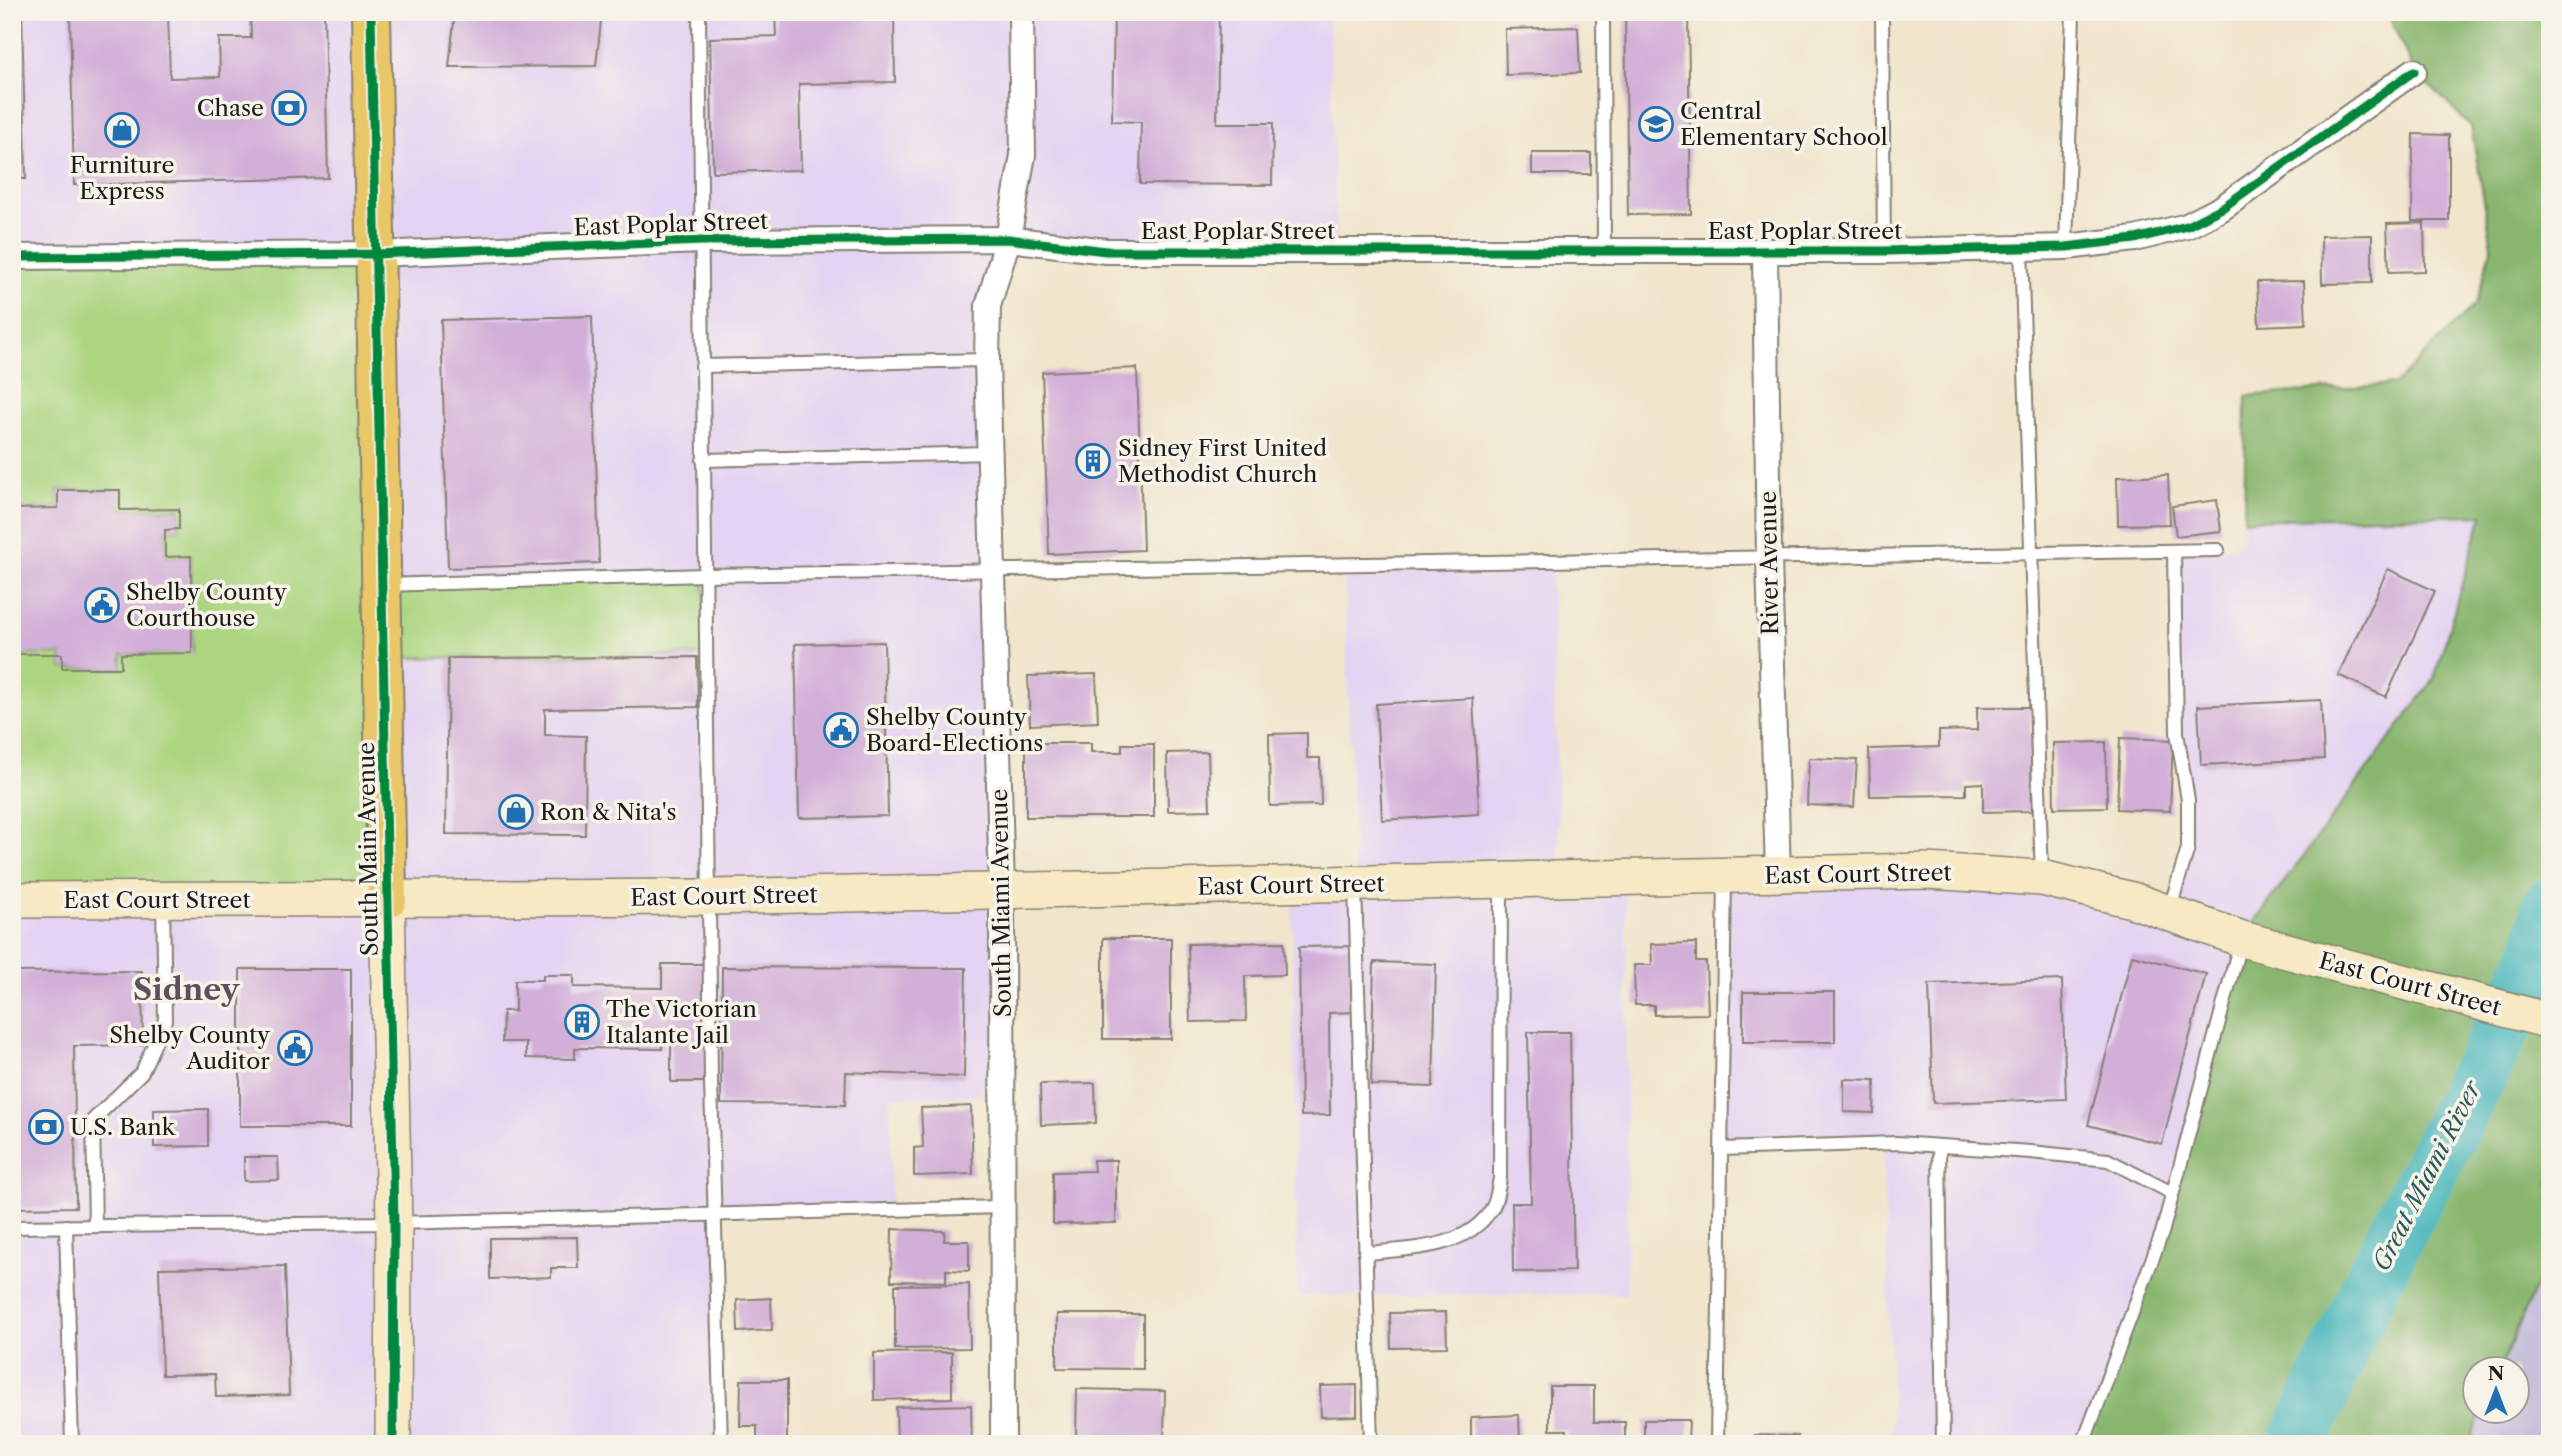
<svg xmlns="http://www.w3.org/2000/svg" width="2562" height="1456" viewBox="0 0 2562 1456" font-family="'Libre Caslon Text',serif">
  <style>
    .built { fill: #e4d3f2 }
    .industrial { fill: #c6c0da }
    .green { fill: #acd580; stroke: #64784e; stroke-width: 2 }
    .forest { fill: #89b66e; stroke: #526945; stroke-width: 2 }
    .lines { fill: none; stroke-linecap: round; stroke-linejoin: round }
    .river { stroke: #45b5bb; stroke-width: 58 }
    .building { fill: #d2afd8 }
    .lane-casing { stroke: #868074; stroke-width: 16 }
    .street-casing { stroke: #868074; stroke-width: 28 }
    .secondary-casing { stroke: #868074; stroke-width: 38 }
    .primary-casing { stroke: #868074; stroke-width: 42 }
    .lane { stroke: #fff; stroke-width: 12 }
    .street { stroke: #fff; stroke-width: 24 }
    .secondary { stroke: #f6e9c3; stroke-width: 35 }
    .primary { stroke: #e9c769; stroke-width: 38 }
    .cycleway-casing { stroke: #f7f3e8; stroke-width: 13 }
    .cycleway { stroke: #00873e; stroke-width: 9 }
    .labels { text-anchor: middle; stroke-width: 7; stroke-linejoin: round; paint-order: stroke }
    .poi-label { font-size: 23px; fill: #1c1c1c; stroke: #f7f3e8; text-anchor: start }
    .street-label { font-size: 23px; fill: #1c1c1c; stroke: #f7f3e8 }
    .water-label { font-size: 24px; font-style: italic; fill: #2c595c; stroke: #f7f3e8 }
    .district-label { font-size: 30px; font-weight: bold; fill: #5c4f5e; stroke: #f7f3e8 }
  </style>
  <rect width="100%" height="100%" fill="#f7f3e8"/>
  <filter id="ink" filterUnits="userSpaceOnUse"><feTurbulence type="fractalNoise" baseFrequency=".0143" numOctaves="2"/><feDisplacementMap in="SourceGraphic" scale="14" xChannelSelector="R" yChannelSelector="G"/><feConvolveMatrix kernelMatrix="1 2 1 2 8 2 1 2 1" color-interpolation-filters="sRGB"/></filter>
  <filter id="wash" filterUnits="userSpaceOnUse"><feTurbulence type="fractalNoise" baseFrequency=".00686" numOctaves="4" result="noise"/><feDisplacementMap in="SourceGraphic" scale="28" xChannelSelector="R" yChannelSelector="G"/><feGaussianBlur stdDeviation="1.57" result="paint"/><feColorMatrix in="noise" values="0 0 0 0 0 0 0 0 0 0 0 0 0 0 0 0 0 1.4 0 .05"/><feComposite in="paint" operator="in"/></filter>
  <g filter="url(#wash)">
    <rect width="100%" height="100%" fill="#f1e5cc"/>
    <g class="built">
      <path d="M 12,12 L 1329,12 L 1337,250 L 1008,239 L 988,306 L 1002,1096 L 891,1097 L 891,1211 L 716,1214 L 721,1444 L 12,1444 L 12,900 L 385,658 L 705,655 L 384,585 L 12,257 Z"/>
      <path d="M 2482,514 L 2434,679 L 2242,939 L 2162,1233 L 2083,1444 L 1893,1444 L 1883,1144 L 1721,1149 L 1725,876 L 1927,871 L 2168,913 L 2188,848 L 2177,733 L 2174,551 L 2218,550 L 2242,543 L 2244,520 Z"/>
      <path d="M 1551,562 L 1560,879 L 1626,878 L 1627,1294 L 1297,1296 L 1292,885 L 1355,884 L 1344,566 Z"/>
    </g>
    <path class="industrial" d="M 2550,1253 L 2550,1444 L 2468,1444 L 2482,1411 L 2516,1410 L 2516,1368 L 2500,1368 Z"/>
    <path class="green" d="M 375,254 L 384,584 L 704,575 L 705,655 L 385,658 L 387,899 L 12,900 L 12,654 L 62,654 L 62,668 L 121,668 L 121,654 L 192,652 L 191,556 L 165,557 L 165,530 L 179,529 L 179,509 L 120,510 L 119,490 L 58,490 L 58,508 L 12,509 L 12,257 Z"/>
    <path class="forest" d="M 2387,12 L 2550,12 L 2550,1253 L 2500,1368 L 2474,1368 L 2474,1410 L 2482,1411 L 2468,1444 L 2083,1444 L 2162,1233 L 2242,939 L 2434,679 L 2482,515 L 2244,520 L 2246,396 L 2395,384 L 2476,303 L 2492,246 L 2471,126 L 2414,71 Z"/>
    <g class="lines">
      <path class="river" d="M 2297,1444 L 2380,1266 L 2541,953 L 2550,907"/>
    </g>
    <g id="blocks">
      <g class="building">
        <path d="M 12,12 L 22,12 L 26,179 L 12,179 Z"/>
        <path d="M 70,12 L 168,12 L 170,78 L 220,77 L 219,38 L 251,38 L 250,12 L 324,12 L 328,178 L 74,185 Z"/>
        <path d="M 455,12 L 602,12 L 596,66 L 449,67 Z"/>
        <path d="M 775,12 L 894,12 L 895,82 L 799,84 L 801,170 L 713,172 L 710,38 L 776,36 Z"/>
        <path d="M 1114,12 L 1219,12 L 1217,123 L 1273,123 L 1272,185 L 1140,184 L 1141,122 L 1112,121 Z"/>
        <path d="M 1625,12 L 1688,12 L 1691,214 L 1628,215 Z"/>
        <path d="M 1578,27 L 1580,73 L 1506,75 L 1505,29 Z"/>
        <path d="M 2413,134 L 2449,135 L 2449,221 L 2412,221 Z"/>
        <rect x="1532" y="153" width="59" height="21"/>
        <path d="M 2424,223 L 2425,271 L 2389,272 L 2387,224 Z"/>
        <path d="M 2372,235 L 2372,283 L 2322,284 L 2321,236 Z"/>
        <path d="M 2304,281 L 2306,324 L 2259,326 L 2257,282 Z"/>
        <path d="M 592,316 L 599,563 L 448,568 L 441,320 Z"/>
        <path d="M 1137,368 L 1143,550 L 1049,554 L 1042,372 Z"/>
        <path d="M 2168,475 L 2170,524 L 2118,525 L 2117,477 Z"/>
        <path d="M 58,490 L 120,490 L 120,510 L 179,509 L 179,529 L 165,530 L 165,557 L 191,556 L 192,653 L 121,654 L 121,668 L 62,668 L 62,654 L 12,654 L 12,509 L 58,508 Z"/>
        <path d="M 2217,500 L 2221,531 L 2176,536 L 2172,506 Z"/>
        <path d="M 2388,569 L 2435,591 L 2386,697 L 2338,675 Z"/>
        <path d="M 884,642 L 888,816 L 799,818 L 795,644 Z"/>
        <path d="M 697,657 L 698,707 L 545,709 L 545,735 L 586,736 L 585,835 L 446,834 L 448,658 Z"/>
        <path d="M 1096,674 L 1098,722 L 1030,725 L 1028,676 Z"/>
        <path d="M 1473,698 L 1479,814 L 1382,820 L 1376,704 Z"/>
        <path d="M 2321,700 L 2324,759 L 2201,765 L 2198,706 Z"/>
        <path d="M 1977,707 L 2030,707 L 2032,811 L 1983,812 L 1983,783 L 1966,784 L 1966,795 L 1870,796 L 1869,749 L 1939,747 L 1939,731 L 1977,730 Z"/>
        <path d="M 1307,733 L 1307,758 L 1320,758 L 1321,805 L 1270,806 L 1269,734 Z"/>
        <path d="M 2120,738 L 2173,740 L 2170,811 L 2117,809 Z"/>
        <path d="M 2106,742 L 2107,807 L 2054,808 L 2053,743 Z"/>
        <path d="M 1026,743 L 1091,743 L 1091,752 L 1122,752 L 1122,744 L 1154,744 L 1154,817 L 1026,817 Z"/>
        <path d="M 1208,752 L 1210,810 L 1168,811 L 1167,753 Z"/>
        <path d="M 1809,758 L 1857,760 L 1854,807 L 1807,805 Z"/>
        <rect x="1103" y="938" width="68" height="101"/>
        <path d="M 1284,942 L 1285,975 L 1245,976 L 1246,1021 L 1190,1022 L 1188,944 Z"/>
        <path d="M 1696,943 L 1696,962 L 1706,962 L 1708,1014 L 1654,1015 L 1654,1005 L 1635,1005 L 1634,965 L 1652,965 L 1651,944 Z"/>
        <path d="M 1355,946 L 1356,1012 L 1329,1013 L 1330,1115 L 1301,1116 L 1299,947 Z"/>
        <path d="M 2132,955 L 2206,974 L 2162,1144 L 2088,1125 Z"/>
        <path d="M 1374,962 L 1436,964 L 1433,1087 L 1371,1085 Z"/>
        <path d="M 662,964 L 707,964 L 706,1082 L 671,1082 L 671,1033 L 662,1033 L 662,1049 L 575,1048 L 575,1059 L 526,1058 L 526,1042 L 502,1042 L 503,1011 L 515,1011 L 515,980 L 543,980 L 543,975 L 574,975 L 574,987 L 662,988 Z"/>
        <path d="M 722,967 L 966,968 L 964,1077 L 846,1072 L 845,1105 L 721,1104 Z"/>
        <rect x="240" y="969" width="111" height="157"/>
        <path d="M 142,971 L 143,1045 L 74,1046 L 76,1207 L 12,1208 L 12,972 Z"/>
        <path d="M 2062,980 L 2066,1099 L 1933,1103 L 1929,984 Z"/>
        <rect x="1743" y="992" width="92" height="50"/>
        <path d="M 1528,1032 L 1570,1032 L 1574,1271 L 1513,1272 L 1512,1203 L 1531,1203 Z"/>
        <path d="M 1844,1079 L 1875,1080 L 1874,1113 L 1844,1112 Z"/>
        <path d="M 1095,1083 L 1096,1123 L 1041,1125 L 1040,1084 Z"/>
        <path d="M 971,1106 L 973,1174 L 914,1176 L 914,1148 L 923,1147 L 921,1108 Z"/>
        <path d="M 208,1109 L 208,1146 L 154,1147 L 154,1110 Z"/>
        <path d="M 244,1157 L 278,1157 L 279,1180 L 244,1181 Z"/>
        <path d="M 1093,1160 L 1116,1160 L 1116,1223 L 1053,1224 L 1053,1172 L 1094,1171 Z"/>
        <path d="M 892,1229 L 945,1231 L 944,1241 L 969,1241 L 969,1271 L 946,1270 L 946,1282 L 891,1281 Z"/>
        <path d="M 577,1237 L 578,1268 L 551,1268 L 551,1277 L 490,1279 L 490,1238 Z"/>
        <path d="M 285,1266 L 289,1395 L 216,1397 L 215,1374 L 162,1375 L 159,1268 Z"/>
        <path d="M 969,1284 L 970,1348 L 895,1349 L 895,1285 Z"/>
        <path d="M 771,1298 L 772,1330 L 738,1332 L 737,1300 Z"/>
        <path d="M 1446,1312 L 1447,1347 L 1391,1348 L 1390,1313 Z"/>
        <path d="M 1057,1314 L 1143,1314 L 1143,1369 L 1057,1368 Z"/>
        <path d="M 952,1352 L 952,1398 L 874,1400 L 874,1353 Z"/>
        <path d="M 741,1380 L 787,1380 L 787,1444 L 757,1444 L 757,1426 L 740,1426 Z"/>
        <path d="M 1357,1385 L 1357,1416 L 1321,1417 L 1320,1386 Z"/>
        <path d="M 1550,1386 L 1594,1386 L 1594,1422 L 1625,1422 L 1625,1444 L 1567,1444 L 1567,1430 L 1550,1430 Z"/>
        <path d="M 1077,1389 L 1165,1391 L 1164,1438 L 1076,1436 Z"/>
        <path d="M 971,1405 L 972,1444 L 897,1444 L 896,1407 Z"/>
        <path d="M 1519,1415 L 1520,1444 L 1471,1444 L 1471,1417 Z"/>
        <path d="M 1644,1420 L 1689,1420 L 1688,1444 L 1644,1444 Z"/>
        <path d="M 1755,1435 L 1798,1436 L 1798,1444 L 1755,1444 Z"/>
      </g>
    </g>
  </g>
  <g filter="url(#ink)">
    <use href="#blocks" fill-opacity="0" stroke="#868074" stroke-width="2"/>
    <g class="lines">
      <g class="lane-casing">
        <g id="lane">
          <path d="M 699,12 L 711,1082 L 721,1444"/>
          <path d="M 1603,12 L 1604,251"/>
          <path d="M 1882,12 L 1884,251"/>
          <path d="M 2066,247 L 2073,12"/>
          <path d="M 2021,248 L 2042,877"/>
          <path d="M 702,366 L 987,360"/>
          <path d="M 703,460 L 990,453"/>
          <path d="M 384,585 L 704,575 L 2218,550"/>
          <path d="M 1355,884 L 1371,1444"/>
          <path d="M 2169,911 L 2188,848 L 2188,800 L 2177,733 L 2174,551"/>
          <path d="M 1939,1146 L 1943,1444"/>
          <path d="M 1721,1149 L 1897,1143 L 2031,1152 L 2108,1160 L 2172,1193"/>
          <path d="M 66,1226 L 72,1444"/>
          <path d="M 95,1226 L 93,1120 L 142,1072 L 165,1020 L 163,900"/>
          <path d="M 12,1227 L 394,1223 L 1003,1207"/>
          <path d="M 1365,1253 C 1408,1249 1465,1250 1491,1210 C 1497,1202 1498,1188 1500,1178 L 1501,881"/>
          <path d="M 1717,1444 L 1725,877"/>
          <path d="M 2083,1444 L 2162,1233 L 2241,940"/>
        </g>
      </g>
      <g class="street-casing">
        <g id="street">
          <path d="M 1765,251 L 1769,559 L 1778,875"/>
          <path d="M 12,257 L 375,254 L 702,241 L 1008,239 L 1106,251 L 1884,251 L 2066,247 L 2135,239 L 2187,226 L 2222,208 L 2414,71"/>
          <path d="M 1003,1444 L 1002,891 L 987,360 L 988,306 L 1008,239 L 1023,155 L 1021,12"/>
        </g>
      </g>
      <g class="secondary-casing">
        <g id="secondary">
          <path d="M 387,899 L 394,1223 L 393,1444"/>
          <path d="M 12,900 L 709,897 L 1927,871 L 2042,878 L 2132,900 L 2242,939 L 2550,1021"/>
        </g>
      </g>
      <g class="primary-casing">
        <path id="primary" d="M 371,12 L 387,899"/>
      </g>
      <use href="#lane" class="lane"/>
      <use href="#street" class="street"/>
      <use href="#secondary" class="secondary"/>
      <use href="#primary" class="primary"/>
      <g class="cycleway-casing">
        <g id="cycleway">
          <path d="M 371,12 L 394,1223 L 393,1444"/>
          <path d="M 12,257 L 375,254 L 702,241 L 1008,239 L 1106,251 L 1884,251 L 2066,247 L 2135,239 L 2187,226 L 2222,208 L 2414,71"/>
        </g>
      </g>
      <use href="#cycleway" class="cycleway"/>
    </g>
  </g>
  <defs>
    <g id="bank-ring" transform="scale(1.75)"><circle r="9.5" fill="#f7f3e8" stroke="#1f6fb2" stroke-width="1.5"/><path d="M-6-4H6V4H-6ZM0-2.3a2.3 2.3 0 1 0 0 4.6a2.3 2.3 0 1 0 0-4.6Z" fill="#1f6fb2"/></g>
    <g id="school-ring" transform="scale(1.75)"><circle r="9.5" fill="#f7f3e8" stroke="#1f6fb2" stroke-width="1.5"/><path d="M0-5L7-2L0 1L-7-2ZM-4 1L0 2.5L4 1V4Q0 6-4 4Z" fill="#1f6fb2"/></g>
    <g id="shop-ring" transform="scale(1.75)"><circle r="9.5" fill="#f7f3e8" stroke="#1f6fb2" stroke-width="1.5"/><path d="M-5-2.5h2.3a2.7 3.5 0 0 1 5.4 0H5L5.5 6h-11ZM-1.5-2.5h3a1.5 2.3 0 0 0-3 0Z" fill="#1f6fb2"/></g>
    <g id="building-ring" transform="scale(1.75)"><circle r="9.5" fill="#f7f3e8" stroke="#1f6fb2" stroke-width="1.5"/><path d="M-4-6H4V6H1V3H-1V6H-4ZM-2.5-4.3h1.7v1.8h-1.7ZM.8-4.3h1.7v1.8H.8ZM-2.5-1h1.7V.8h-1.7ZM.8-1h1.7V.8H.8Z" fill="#1f6fb2"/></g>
    <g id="civic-ring" transform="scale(1.75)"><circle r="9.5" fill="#f7f3e8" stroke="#1f6fb2" stroke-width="1.5"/><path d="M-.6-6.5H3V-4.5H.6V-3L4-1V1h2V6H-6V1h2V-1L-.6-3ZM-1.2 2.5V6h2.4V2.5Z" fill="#1f6fb2"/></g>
  </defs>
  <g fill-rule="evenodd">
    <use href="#bank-ring" x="289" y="108"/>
    <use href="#school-ring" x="1656" y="124"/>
    <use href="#shop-ring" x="122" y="130"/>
    <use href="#building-ring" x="1093" y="461"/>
    <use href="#civic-ring" x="102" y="605"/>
    <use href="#civic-ring" x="841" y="730"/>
    <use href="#shop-ring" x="516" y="812"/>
    <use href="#building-ring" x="582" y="1022"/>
    <use href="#civic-ring" x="295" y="1048"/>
    <use href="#bank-ring" x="46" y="1127"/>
  </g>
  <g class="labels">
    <g class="poi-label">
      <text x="264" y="116" text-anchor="end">Chase</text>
      <text x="1680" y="119">Central<tspan x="1680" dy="26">Elementary School</tspan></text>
      <text x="122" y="173" text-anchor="middle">Furniture<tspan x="122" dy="26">Express</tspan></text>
      <text x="1118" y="456">Sidney First United<tspan x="1118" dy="26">Methodist Church</tspan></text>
      <text x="126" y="600">Shelby County<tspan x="126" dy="26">Courthouse</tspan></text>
      <text x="866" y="725">Shelby County<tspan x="866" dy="26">Board-Elections</tspan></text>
      <text x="540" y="820">Ron &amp; Nita's</text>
      <text x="606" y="1017">The Victorian<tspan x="606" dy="26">Italante Jail</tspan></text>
      <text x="270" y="1043" text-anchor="end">Shelby County<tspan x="270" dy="26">Auditor</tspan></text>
      <text x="70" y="1135">U.S. Bank</text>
    </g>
    <g class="street-label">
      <text transform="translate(671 224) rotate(-2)" y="8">East Poplar Street</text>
      <text x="1238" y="239">East Poplar Street</text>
      <text x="1805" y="239">East Poplar Street</text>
      <text transform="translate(1769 563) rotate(-91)" y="8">River Avenue</text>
      <text transform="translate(368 849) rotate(-91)" y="8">South Main Avenue</text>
      <text transform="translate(1858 874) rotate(-1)" y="8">East Court Street</text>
      <text transform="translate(1291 885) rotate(-1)" y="8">East Court Street</text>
      <text transform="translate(724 896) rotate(-1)" y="8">East Court Street</text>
      <text x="157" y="908">East Court Street</text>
      <text transform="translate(1001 903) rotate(-91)" y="8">South Miami Avenue</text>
      <text transform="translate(2410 984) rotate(15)" y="8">East Court Street</text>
    </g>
    <g class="water-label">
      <text transform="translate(2427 1176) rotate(-63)" y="8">Great Miami River</text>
    </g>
    <g class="district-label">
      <text x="186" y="1000">Sidney</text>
    </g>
  </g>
  <rect width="2562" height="1456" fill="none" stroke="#f7f3e8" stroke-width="42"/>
  <g transform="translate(2496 1390)"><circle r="33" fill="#f7f3e8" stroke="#9f9d96" stroke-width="2"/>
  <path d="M0-5L12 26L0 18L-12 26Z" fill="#1f6fb2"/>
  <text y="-10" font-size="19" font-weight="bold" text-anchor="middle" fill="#1c1c1c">N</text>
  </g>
</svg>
